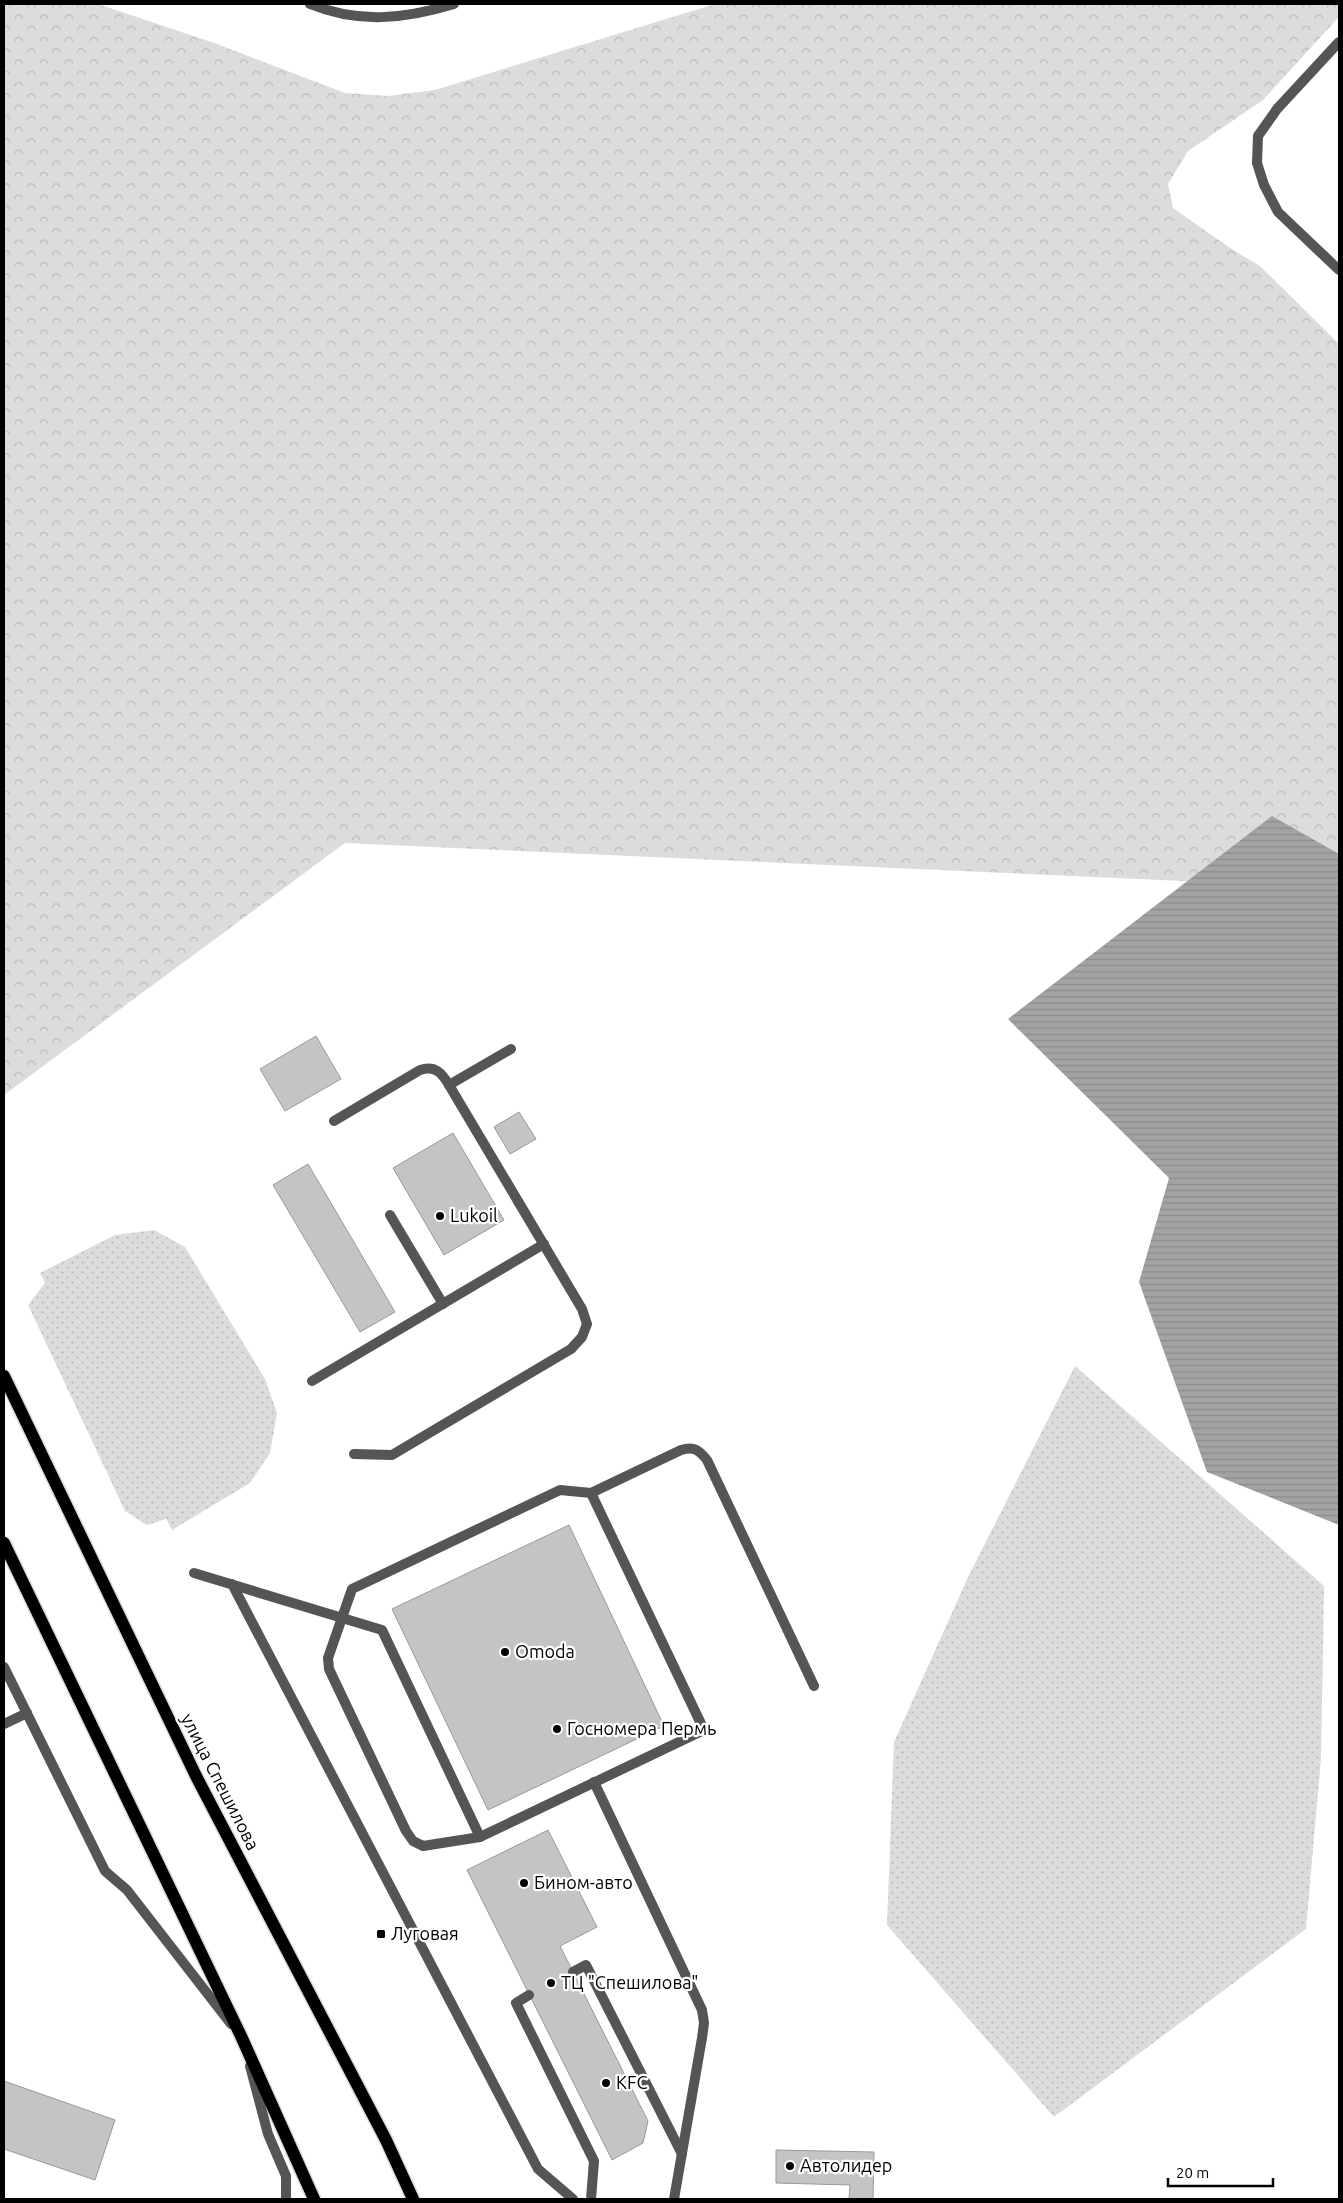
<svg xmlns="http://www.w3.org/2000/svg" width="1343" height="2203" viewBox="0 0 1343 2203" font-family="Ubuntu,sans-serif">
  <style>
    .grass { fill: url(#grass-dots) }
    .forest { fill: url(#forest-crowns) }
    .water { fill: url(#water-rules) }
    .building { fill: #c4c4c4; stroke: #999 }
    .lines { fill: none; stroke-linecap: round; stroke-linejoin: round }
    .primary-casing { stroke: #dbdbdb; stroke-width: 15 }
    .service { stroke: #555; stroke-width: 10 }
    .minor { stroke: #555; stroke-width: 10 }
    .primary { stroke: #000; stroke-width: 12 }
    .poi-dot { fill: #000; stroke: #fff; stroke-width: 2 }
    .labels { text-anchor: middle; stroke-width: 4.5; stroke-linejoin: round; paint-order: stroke }
    .poi-label { font-size: 18px; fill: #000; stroke: #fff; text-anchor: start }
    .street-label { font-size: 18px; fill: #000; stroke: #fff }
  </style>
  <defs>
    <pattern id="grass-dots" width="8" height="8" patternUnits="userSpaceOnUse" patternTransform="scale(1.25)"><rect width="8" height="8" fill="#dcdcdc"/><path d="M2 2h.1M6 6h.1" fill="none" stroke="#bbb" stroke-width="1.8" stroke-linecap="round"/></pattern>
    <pattern id="forest-crowns" width="20" height="18" patternUnits="userSpaceOnUse" patternTransform="scale(1.25)"><rect width="20" height="18" fill="#dcdcdc"/><path d="M2 6a3 3 0 1 1 6 0M12 15a3 3 0 1 1 6 0" fill="none" stroke="#bbb"/></pattern>
    <pattern id="water-rules" width="6" height="5" patternUnits="userSpaceOnUse" patternTransform="scale(1.25)"><rect width="6" height="5" fill="#a3a3a3"/><path d="M0 2.5h6" fill="none" stroke="#8b8b8b"/></pattern>
  </defs>
  <rect width="100%" height="100%" fill="#fff"/>
  <g class="grass">
    <path d="M 154,1230 L 185,1247 L 265,1379 L 277,1413 L 270,1453 L 250,1483 L 172,1530 L 166,1519 L 147,1525 L 125,1511 L 28,1305 L 45,1283 L 40,1273 L 115,1235 Z"/>
    <path d="M 1075,1366 L 1324,1586 L 1321,1758 L 1306,1929 L 1054,2117 L 887,1925 L 894,1742 L 969,1575 Z"/>
  </g>
  <path class="forest" d="M 4,4 L 98,4 L 217,44 L 345,93 L 388,96 L 435,90 L 715,4 L 1339,4 L 1339,17 L 1263,100 L 1188,151 L 1168,184 L 1173,208 L 1230,248 L 1260,266 L 1339,344 L 1339,888 L 345,843 L 4,1095 Z"/>
  <path class="water" d="M 1272,816 L 1339,854 L 1339,1525 L 1207,1472 L 1139,1282 L 1169,1178 L 1008,1019 Z"/>
  <g class="building">
    <path d="M 316,1036 L 341,1079 L 285,1111 L 260,1069 Z"/>
    <path d="M 519,1112 L 536,1139 L 510,1154 L 494,1127 Z"/>
    <path d="M 453,1133 L 504,1220 L 444,1255 L 393,1168 Z"/>
    <path d="M 308,1164 L 395,1312 L 360,1332 L 273,1185 Z"/>
    <path d="M 569,1525 L 664,1726 L 488,1810 L 392,1609 Z"/>
    <path d="M 548,1830 L 597,1927 L 560,1946 L 648,2121 L 643,2143 L 612,2160 L 467,1870 Z"/>
    <path d="M 4,2081 L 115,2120 L 95,2180 L 4,2149 Z"/>
    <path d="M 776,2150 L 874,2152 L 873,2199 L 849,2199 L 850,2185 L 776,2183 Z"/>
  </g>
  <g class="lines">
    <g class="primary-casing">
      <g id="primary">
        <path d="M 4,1376 L 197,1778 L 386,2140 L 413,2199"/>
        <path d="M 4,1543 L 241,2036 L 314,2199"/>
      </g>
    </g>
    <g class="service">
      <path d="M 310,4 C 358,24 405,19 454,4"/>
      <path d="M 449,1085 L 511,1049"/>
      <path d="M 334,1121 L 420,1070 C 435,1065 442,1073 449,1085 L 582,1309 L 587,1324 L 582,1337 L 571,1349 L 392,1455 L 354,1454"/>
      <path d="M 390,1215 L 443,1304"/>
      <path d="M 312,1381 L 544,1244"/>
      <path d="M 560,1490 L 591,1493 L 704,1730 L 480,1837 L 423,1846 L 413,1841 L 406,1831 L 329,1669 L 328,1658 L 352,1589 Z"/>
      <path d="M 591,1493 L 681,1450 C 694,1446 699,1450 707,1460 L 814,1686"/>
      <path d="M 194,1573 L 382,1630 L 480,1837"/>
      <path d="M 232,1584 L 538,2169 L 573,2199"/>
      <path d="M 4,1667 L 105,1871 L 127,1890 L 231,2024"/>
      <path d="M 4,1724 L 27,1713"/>
      <path d="M 594,1782 L 702,2010 L 704,2023 L 702,2038 L 674,2199"/>
      <path d="M 573,1972 L 586,1965 L 682,2154"/>
      <path d="M 529,1995 L 516,2003 L 594,2161 L 591,2199"/>
    </g>
    <g class="minor">
      <path d="M 1339,42 L 1277,109 L 1258,136 L 1257,163 L 1264,185 L 1278,212 L 1339,270"/>
      <path d="M 250,2066 L 268,2134 L 286,2176 L 286,2199"/>
    </g>
    <use href="#primary" class="primary"/>
  </g>
  <g class="poi-dot">
    <circle cx="440" cy="1216" r="5"/>
    <circle cx="505" cy="1652" r="5"/>
    <circle cx="557" cy="1729" r="5"/>
    <circle cx="524" cy="1883" r="5"/>
    <rect x="376" y="1929" width="10" height="10" rx="2.5"/>
    <circle cx="551" cy="1983" r="5"/>
    <circle cx="606" cy="2083" r="5"/>
    <circle cx="790" cy="2166" r="5"/>
  </g>
  <g class="labels">
    <g class="poi-label">
      <text x="450" y="1222">Lukoil</text>
      <text x="515" y="1658">Omoda</text>
      <text x="567" y="1735">Госномера Пермь</text>
      <text x="534" y="1889">Бином-авто</text>
      <text x="391" y="1940">Луговая</text>
      <text x="561" y="1989">ТЦ "Спешилова"</text>
      <text x="616" y="2089">KFC</text>
      <text x="800" y="2172">Автолидер</text>
    </g>
    <g class="street-label">
      <text transform="translate(220 1782) rotate(63)" y="6">улица Спешилова</text>
    </g>
  </g>
  <rect width="1343" height="2203" fill="none" stroke="#000000" stroke-width="10"/>
  <path d="M1168 2178v8h105v-8" fill="none" stroke="#000000" stroke-width="2.5"/>
  <text x="1176" y="2178" font-size="15" fill="#000000" stroke="#ffffff" stroke-width="4" paint-order="stroke">20 m</text>
</svg>
